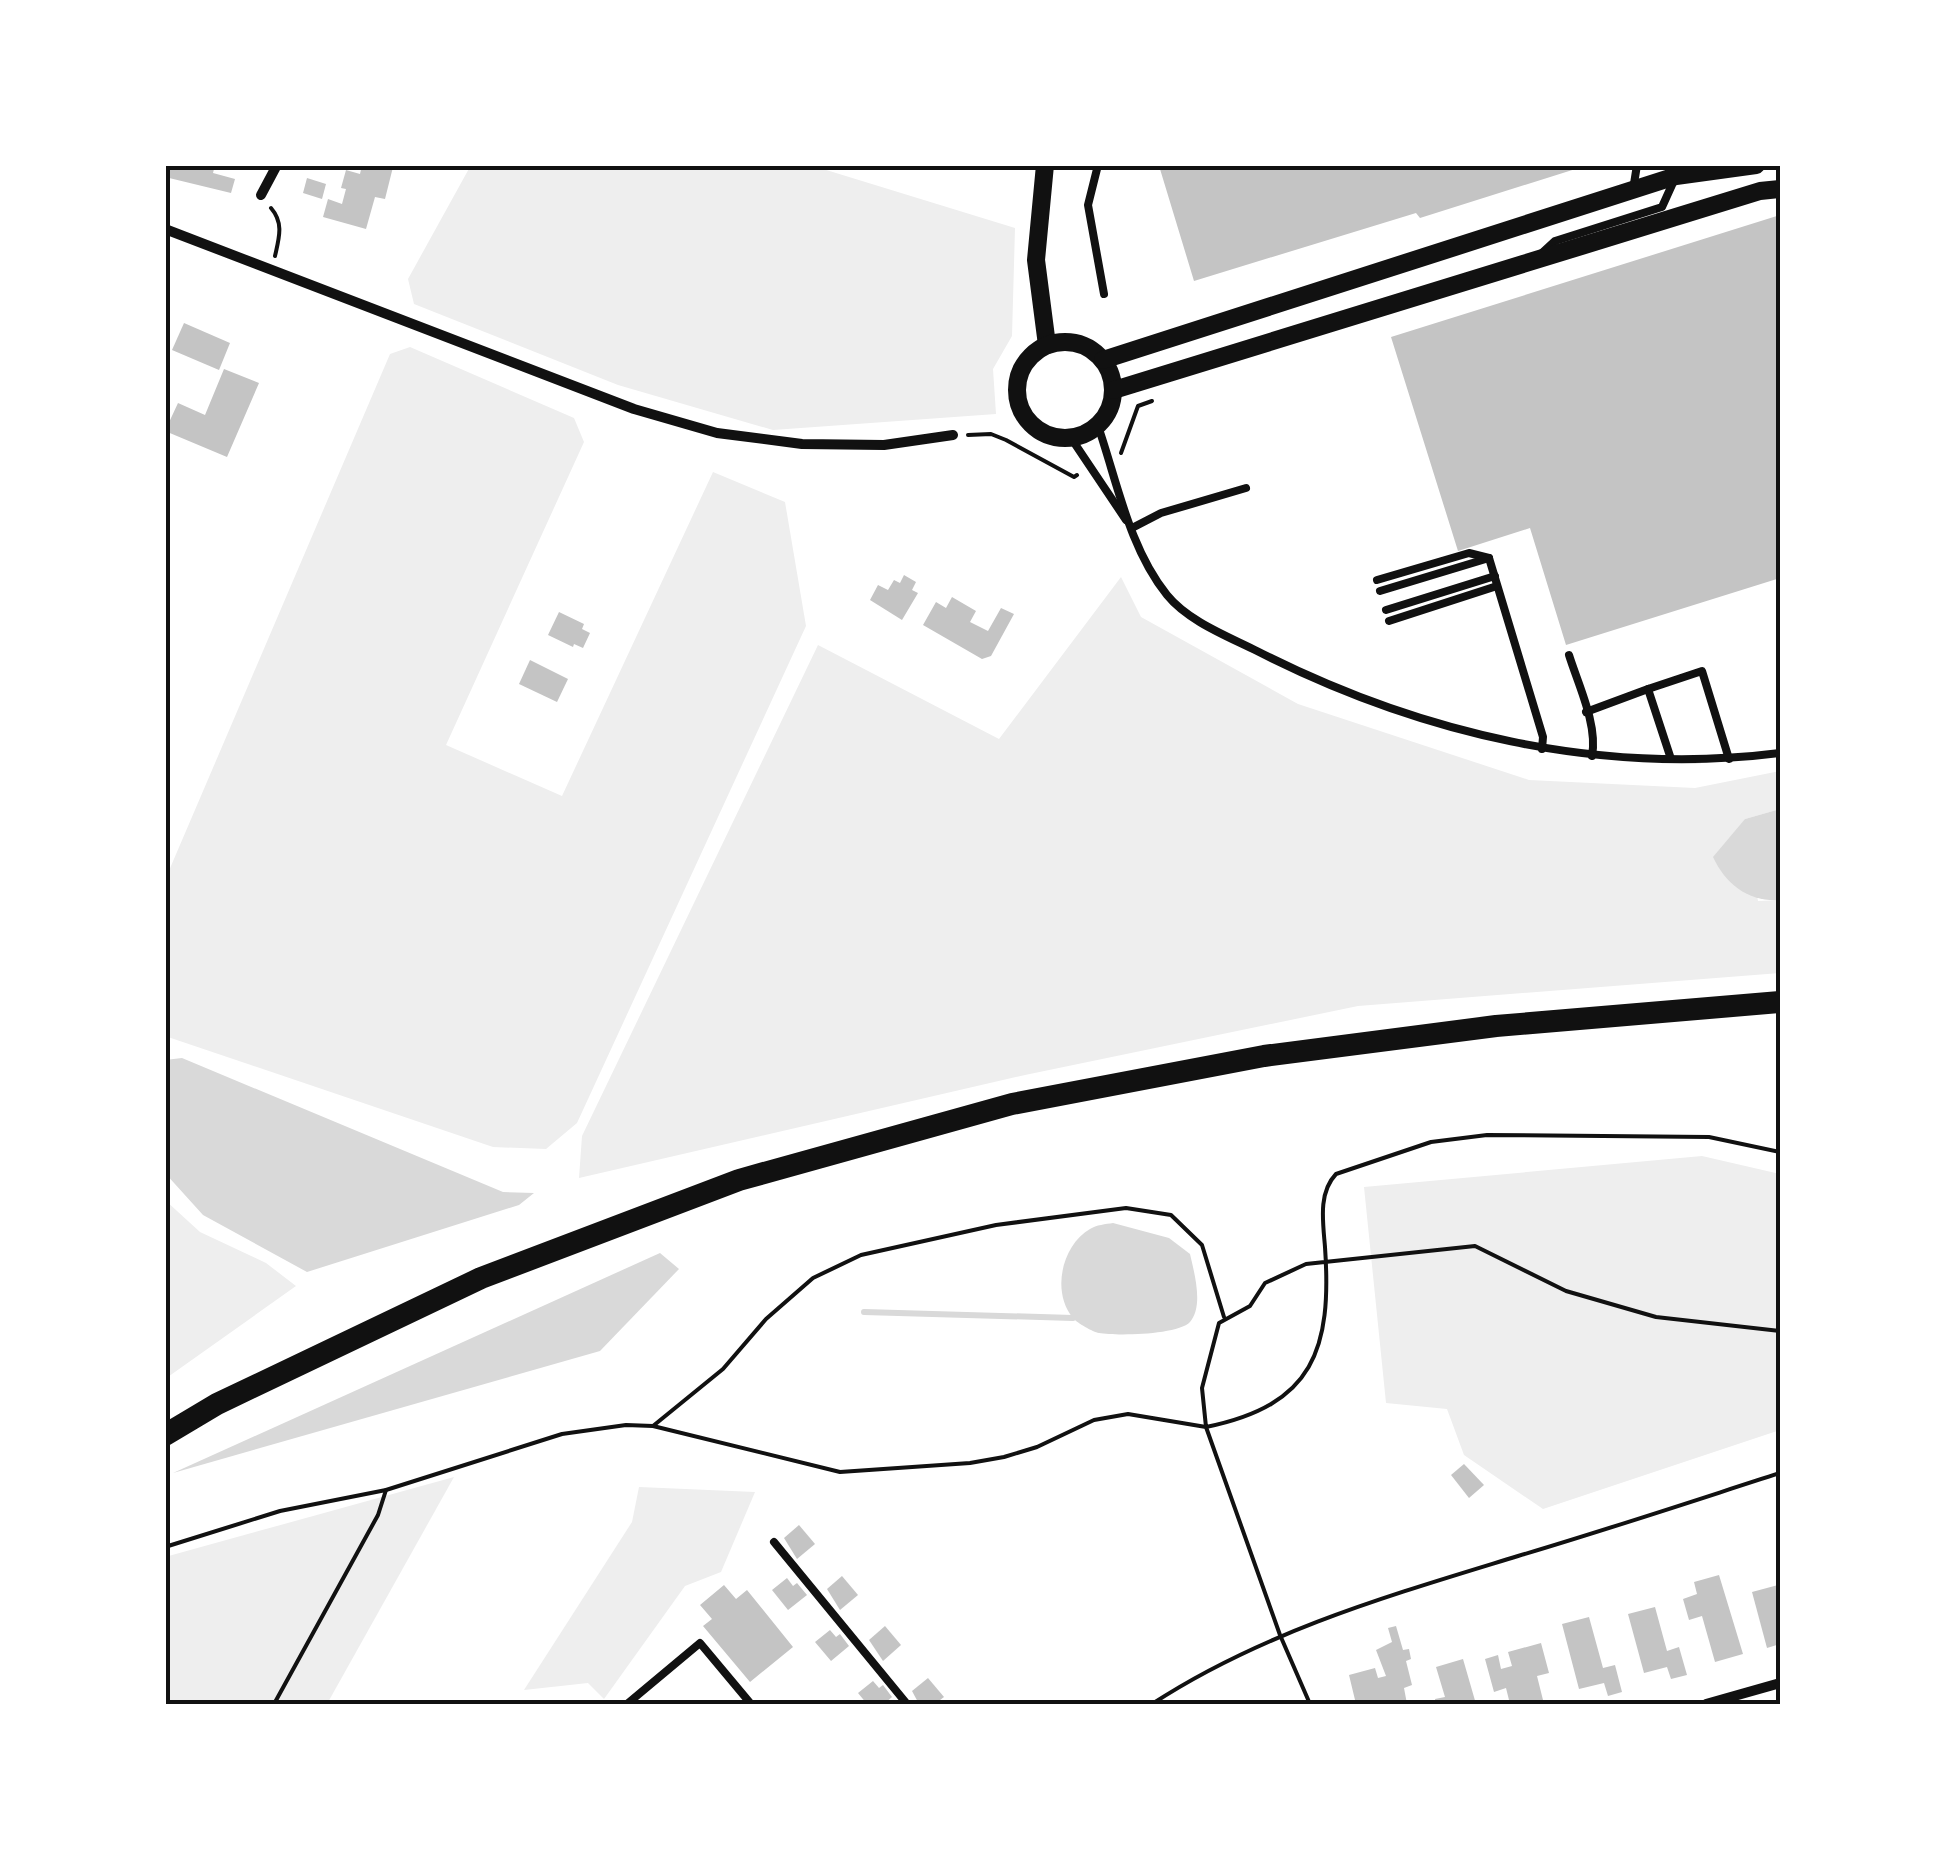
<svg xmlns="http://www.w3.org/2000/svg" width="1945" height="1869" viewBox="0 0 1945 1869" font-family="'Noto Sans',sans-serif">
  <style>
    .green { fill: #eee }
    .water { fill: #d9d9d9 }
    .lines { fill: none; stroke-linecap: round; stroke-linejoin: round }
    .stream { stroke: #d9d9d9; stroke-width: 6 }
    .building { fill: #c4c4c4 }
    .path { stroke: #111; stroke-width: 4 }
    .service { stroke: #111; stroke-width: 8 }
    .minor { stroke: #111; stroke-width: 10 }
    .tertiary { stroke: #111; stroke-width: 18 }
    .primary { stroke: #111; stroke-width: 22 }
    .neatline { fill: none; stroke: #111; stroke-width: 4 }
  </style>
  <rect width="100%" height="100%" fill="#fff"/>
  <g class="green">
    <path d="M 471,165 L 810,165 L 1015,228 L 1012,336 L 993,369 L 996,414 L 773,430 L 618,385 L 414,304 L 408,279 Z"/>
    <path d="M 410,347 L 574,418 L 584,442 L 446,745 L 562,796 L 713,472 L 785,502 L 806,626 L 577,1123 L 546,1149 L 493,1147 L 165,1036 L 165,880 L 390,354 Z"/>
    <path d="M 1121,577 L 1141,617 L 1298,704 L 1529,780 L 1695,788 L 1780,771 L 1780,809 L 1745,819 L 1758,901 L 1780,900 L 1780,973 L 1358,1006 L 1025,1075 L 579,1178 L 582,1136 L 818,645 L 999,739 Z"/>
    <path d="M 1702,1156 L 1780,1174 L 1780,1430 L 1543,1509 L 1464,1455 L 1447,1409 L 1386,1403 L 1364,1187 Z"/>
    <path d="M 165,1200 L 200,1232 L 266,1263 L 296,1286 L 165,1379 Z"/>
    <path d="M 454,1477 L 327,1704 L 165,1704 L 165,1557 Z"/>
    <path d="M 639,1487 L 755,1492 L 721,1572 L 685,1586 L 604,1699 L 588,1683 L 524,1690 L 632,1522 Z"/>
  </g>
  <g class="water">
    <path d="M 1780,809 L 1780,900 C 1749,902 1726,885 1713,857 L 1745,819 Z"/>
    <path d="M 182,1058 L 503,1192 L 534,1193 L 519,1205 L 307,1272 L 203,1215 L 165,1173 L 165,1060 Z"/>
    <path d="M 1113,1223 L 1169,1238 L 1190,1254 C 1194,1272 1204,1306 1190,1322 C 1178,1335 1116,1336 1099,1333 C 1093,1332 1077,1323 1073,1318 C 1051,1292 1062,1245 1090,1229 C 1096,1225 1106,1224 1113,1223 Z"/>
    <path d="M 660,1253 L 679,1269 L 600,1351 L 173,1473 Z"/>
  </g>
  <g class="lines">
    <path class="stream" d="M 864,1312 L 1073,1318"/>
  </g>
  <g class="building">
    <path d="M 169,165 L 215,165 L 213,173 L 235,179 L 231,193 L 165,177 Z"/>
    <path d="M 362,165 L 405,165 L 403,170 L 393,167 L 385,199 L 375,197 L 366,229 L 323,217 L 328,199 L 342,204 L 346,189 L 341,188 L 346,170 L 360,174 Z"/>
    <path d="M 1174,165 L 1584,165 L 1585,166 L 1420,218 L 1416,213 L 1194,281 L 1160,169 Z"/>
    <path d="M 307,178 L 326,184 L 322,199 L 303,193 Z"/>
    <path d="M 1780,215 L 1780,578 L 1566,645 L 1530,528 L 1458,551 L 1391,337 Z"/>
    <path d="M 184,323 L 230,343 L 219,370 L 172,350 Z"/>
    <path d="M 224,369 L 259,383 L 227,457 L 165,431 L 178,403 L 205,415 Z"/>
    <path d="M 904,575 L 916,582 L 912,590 L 918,593 L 902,620 L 870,600 L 878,585 L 888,590 L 894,580 L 900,583 Z"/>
    <path d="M 952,597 L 976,611 L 970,622 L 988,631 L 1001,608 L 1014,614 L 991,656 L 982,659 L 923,625 L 936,602 L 946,608 Z"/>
    <path d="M 559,612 L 584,624 L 582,629 L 590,633 L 583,648 L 574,644 L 573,647 L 548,635 Z"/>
    <path d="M 530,660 L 568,679 L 557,702 L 519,684 Z"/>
    <path d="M 1464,1464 L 1484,1485 L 1469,1498 L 1451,1475 Z"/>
    <path d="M 799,1525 L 815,1544 L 797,1559 L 784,1538 Z"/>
    <path d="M 1719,1575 L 1743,1654 L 1715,1662 L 1702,1616 L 1689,1620 L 1683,1599 L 1697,1594 L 1694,1582 Z"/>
    <path d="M 842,1576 L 858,1595 L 840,1610 L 827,1589 Z"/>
    <path d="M 787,1578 L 793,1586 L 797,1583 L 807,1595 L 788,1610 L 772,1590 Z"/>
    <path d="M 724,1585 L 736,1599 L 747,1590 L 793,1647 L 750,1682 L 703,1626 L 712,1619 L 700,1605 Z"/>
    <path d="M 1778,1585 L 1780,1644 L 1767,1648 L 1752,1592 Z"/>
    <path d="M 1655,1607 L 1667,1651 L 1679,1647 L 1687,1675 L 1671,1679 L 1667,1667 L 1644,1673 L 1628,1614 Z"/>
    <path d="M 1589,1617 L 1603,1668 L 1615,1665 L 1622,1692 L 1608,1696 L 1604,1683 L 1579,1689 L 1562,1624 Z"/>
    <path d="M 885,1626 L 901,1645 L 883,1661 L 869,1640 Z"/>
    <path d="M 1396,1626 L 1403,1650 L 1409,1649 L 1411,1659 L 1406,1661 L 1412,1685 L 1404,1688 L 1407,1704 L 1375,1704 L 1374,1700 L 1356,1704 L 1349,1675 L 1375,1668 L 1378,1678 L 1386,1676 L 1376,1650 L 1392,1642 L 1388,1628 Z"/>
    <path d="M 830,1630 L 836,1637 L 840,1634 L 849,1646 L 831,1661 L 815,1642 Z"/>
    <path d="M 1541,1643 L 1549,1673 L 1537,1676 L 1544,1704 L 1510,1704 L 1506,1688 L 1494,1692 L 1485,1659 L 1498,1655 L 1501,1669 L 1512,1666 L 1508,1652 Z"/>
    <path d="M 1463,1659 L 1476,1704 L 1436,1704 L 1435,1699 L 1445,1697 L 1436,1667 Z"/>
    <path d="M 928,1678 L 944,1697 L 935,1704 L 919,1704 L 912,1691 Z"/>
    <path d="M 873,1681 L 879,1688 L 883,1685 L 892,1697 L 884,1704 L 867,1704 L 858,1693 Z"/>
  </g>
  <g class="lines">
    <g class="path">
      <path d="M 271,208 C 284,223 279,238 275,256"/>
      <path d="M 968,435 L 991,434 L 1006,440 L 1074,477 L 1077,475"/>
      <path d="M 1121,453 L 1138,406 L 1152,401"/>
      <path d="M 1780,1152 L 1709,1137 L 1487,1135 L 1431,1142 L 1336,1174 C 1318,1193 1323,1222 1325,1247 C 1332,1349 1314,1405 1206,1427 L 1202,1388 L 1219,1323 L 1250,1306 L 1265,1283 L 1306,1264 L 1475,1246 L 1566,1291 L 1656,1317 L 1780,1331"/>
      <path d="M 653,1426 L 723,1369 L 766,1319 L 813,1278 L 861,1255 L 996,1225 L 1126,1208 L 1171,1215 L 1202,1245 L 1224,1317"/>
      <path d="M 165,1547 L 280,1511 L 386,1490 L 562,1434 L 626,1425 L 653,1426 L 840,1472 L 970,1463 L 1004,1457 L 1037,1447 L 1094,1420 L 1128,1414 L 1206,1427 L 1280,1635 L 1310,1704"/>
      <path d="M 274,1704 L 378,1515 L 386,1490"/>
      <path d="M 1152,1704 C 1264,1631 1391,1595 1518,1556 C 1606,1530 1693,1501 1780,1473"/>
    </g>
    <g class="service">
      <path d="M 1098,165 L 1088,205 L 1104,294"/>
      <path d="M 1633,190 L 1637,165"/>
      <path d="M 1542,253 L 1555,241 L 1662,207 L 1676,176 L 1672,165"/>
      <path d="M 1098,426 C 1117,481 1129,548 1167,595 C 1188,621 1227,636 1257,651 C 1418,733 1599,776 1780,753"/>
      <path d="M 1071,438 L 1126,520"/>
      <path d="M 1132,528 L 1161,513 L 1246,488"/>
      <path d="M 1489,558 L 1543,737 L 1542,749"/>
      <path d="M 1377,580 L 1469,553 L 1489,558"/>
      <path d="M 1380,591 L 1489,558"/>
      <path d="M 1386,610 L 1495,576"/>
      <path d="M 1389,621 L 1497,586"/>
      <path d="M 1569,655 C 1578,684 1598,725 1592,756"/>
      <path d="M 1586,712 L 1648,689"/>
      <path d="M 1671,759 L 1648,689 L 1702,671 L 1729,759"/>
      <path d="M 774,1542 L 907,1704"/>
      <path d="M 627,1704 L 700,1643 L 751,1704"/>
    </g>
    <g class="minor">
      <path d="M 261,195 L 277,165"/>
      <path d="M 165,229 L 634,409 L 717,433 L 802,444 L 884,445 L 953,435"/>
      <path d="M 1706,1704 L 1780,1683"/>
    </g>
    <g class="tertiary">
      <path d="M 1045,165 L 1036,260 L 1047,345"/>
      <circle cx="1065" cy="390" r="48"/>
      <path d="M 1103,360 L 1676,176 L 1756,165"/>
      <path d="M 1114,390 L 1760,191 L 1780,189"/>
    </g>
    <path class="primary" d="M 165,1435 L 217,1404 L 481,1278 L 739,1180 L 1012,1104 L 1264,1056 L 1496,1026 L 1780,1002"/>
  </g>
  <rect width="1945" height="1869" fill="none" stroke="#ffffff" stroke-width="335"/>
  <rect x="168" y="168" width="1610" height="1534" class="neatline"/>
</svg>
